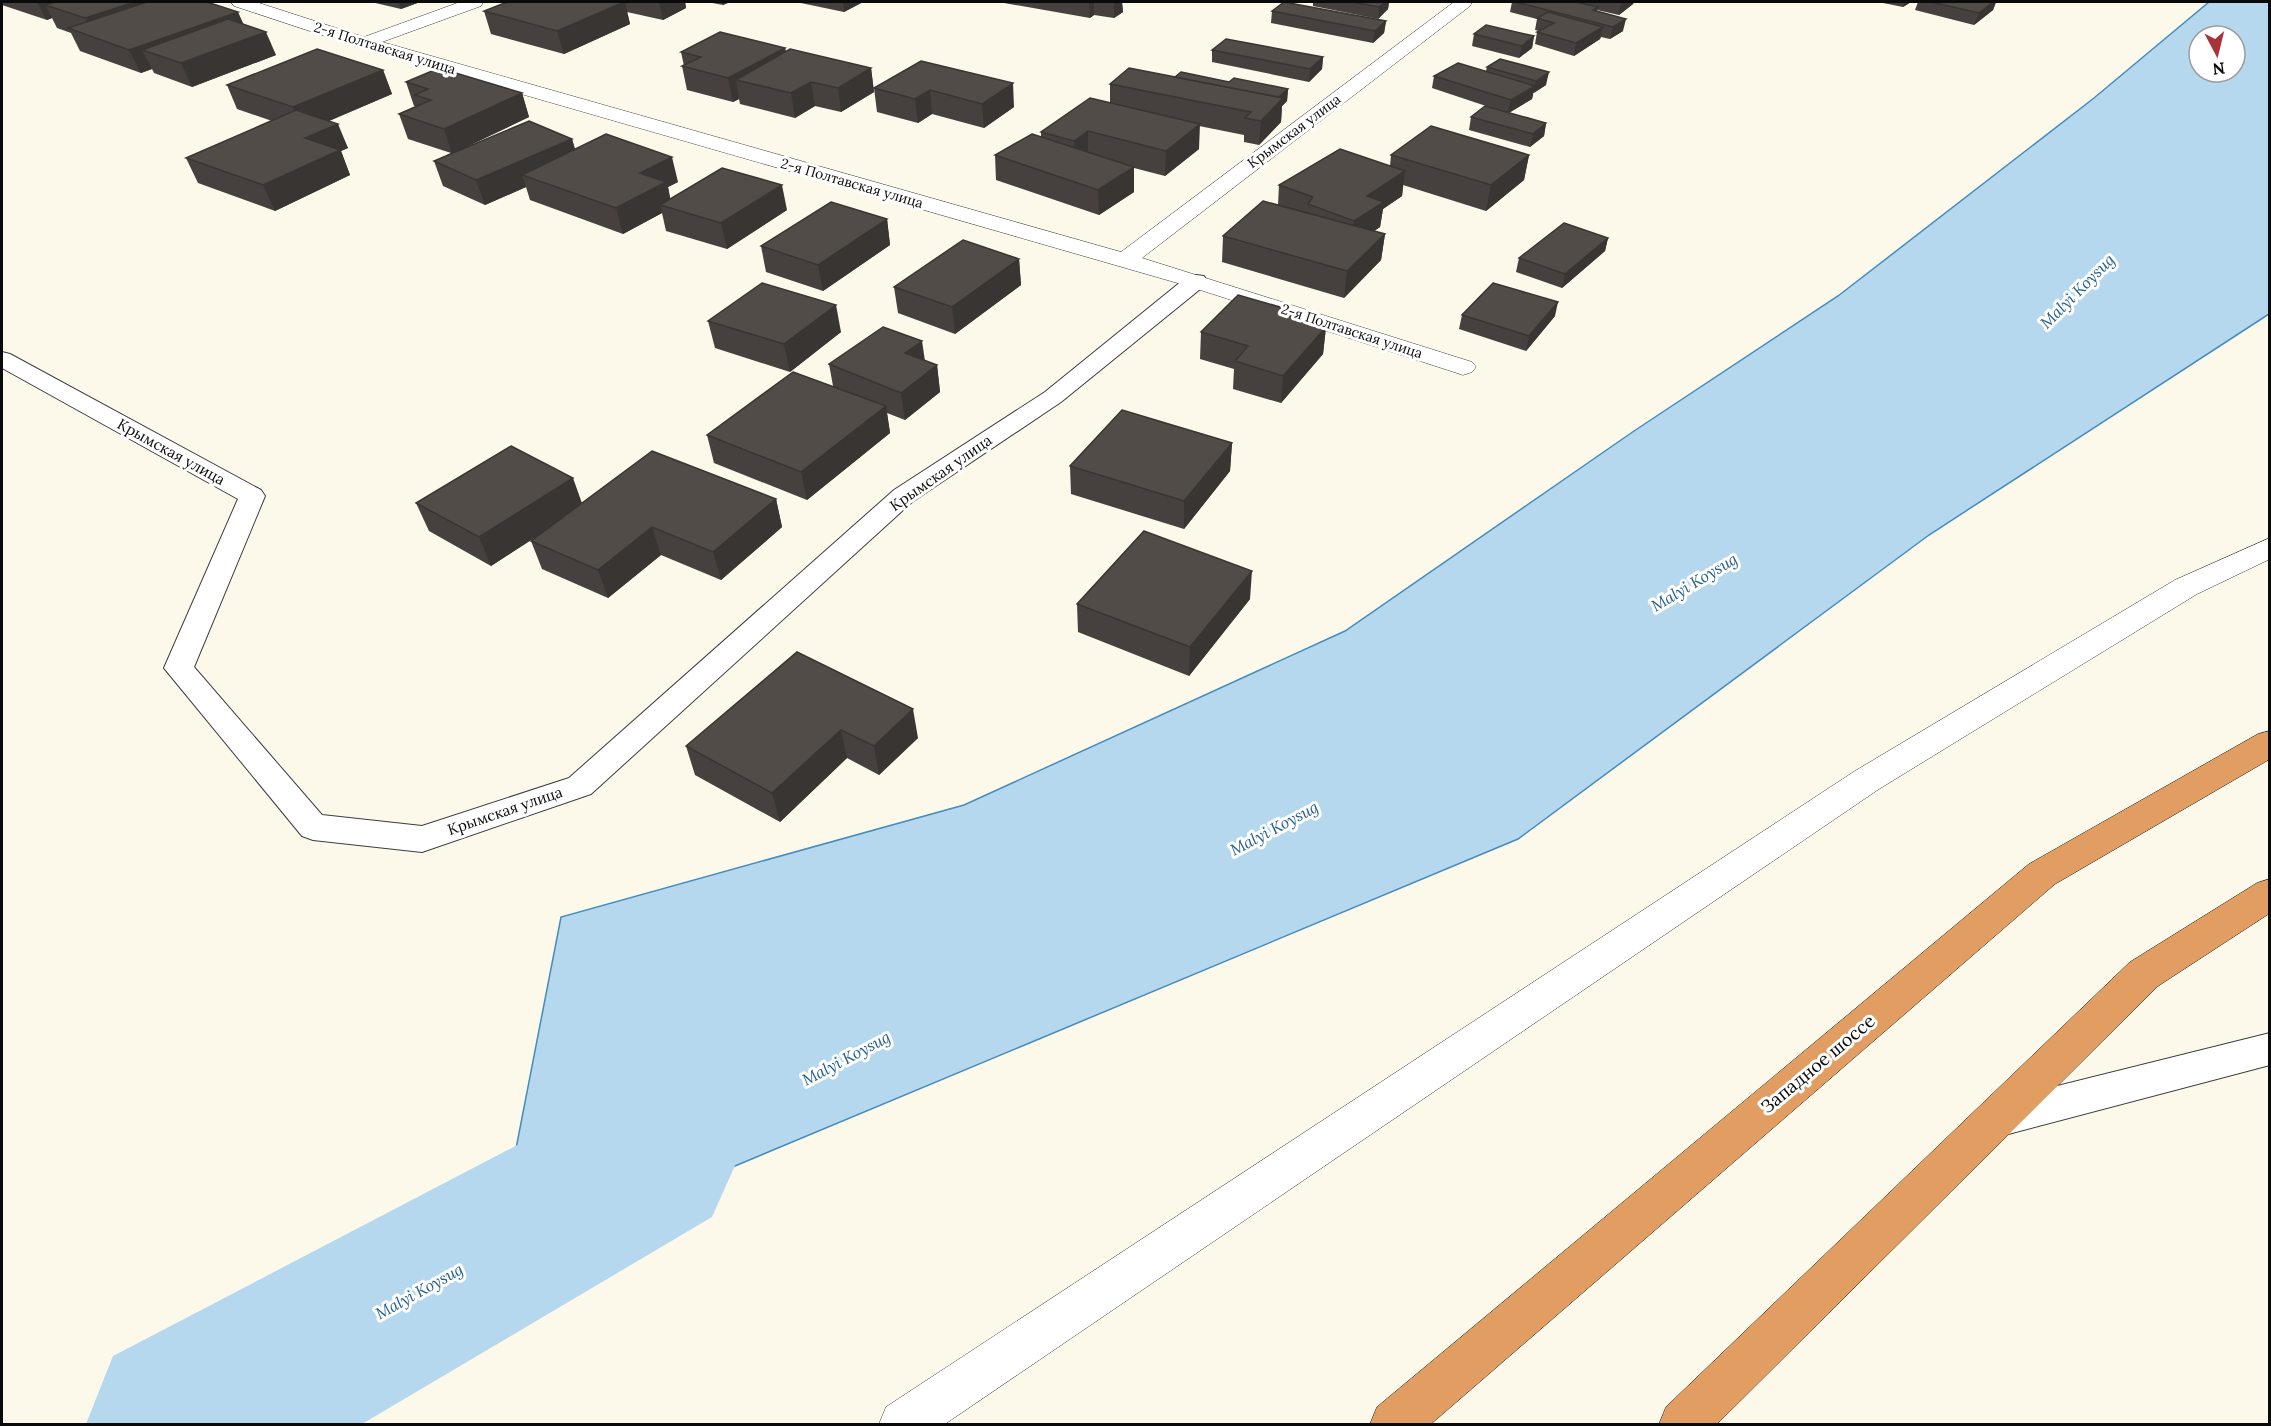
<svg xmlns="http://www.w3.org/2000/svg" width="2271" height="1426" viewBox="0 0 2271 1426" font-family="Lora,serif">
  <style>
    .water { fill: #b5d8ee; stroke: #458cbb; stroke-width: 1.5; fill-rule: evenodd }
    .lines { fill: none; stroke-linecap: round; stroke-linejoin: round }
    .river { fill: #b5d8ee; fill-rule: evenodd }
    .lane-casing { stroke: #3d3d3d; stroke-width: 2 }
    .street-casing { stroke: #3d3d3d; stroke-width: 1 }
    .highway-casing { stroke: #1b1b1b; stroke-width: 1 }
    .lane { fill: #fff; fill-rule: evenodd }
    .street { fill: #fff; fill-rule: evenodd }
    .highway { fill: #e29d62; fill-rule: evenodd }
    .wall { fill: #46413e }
    .shaded-wall { fill: #393532 }
    .building { fill: #514c48; stroke: #393532; stroke-width: 1.5 }
    .labels { text-anchor: middle; stroke-width: 6; stroke-linejoin: round; paint-order: stroke }
    .far-street-label { font-size: 14px; fill: #0a0a0a; stroke: #fff }
    .street-label { font-size: 15px; fill: #0a0a0a; stroke: #fff }
    .water-label { font-size: 16px; font-style: italic; fill: #245e8b; stroke: #fff }
    .near-street-label { font-size: 18px; fill: #0a0a0a; stroke: #fff }
  </style>
  <rect width="100%" height="100%" fill="#fcf9ea"/>
  <path class="water" d="M 2209,2 L 2269,2 L 2269,314 L 1929,535 L 1518,839 L 493,1267 L 561,917 L 964,805 L 1345,631 L 1634,431 L 1838,296 L 2094,98 ZM 2199,36 L 2235,36 L 2235,72 L 2199,72 Z"/>
  <g class="lines">
    <path class="river" d="M 653,1082 L 712,1105 L 737,1161 L 712,1217 L 362,1424 L 86,1424 L 113,1356 L 594,1105 Z"/>
    <g class="lane-casing">
      <g id="lane">
        <path d="M 1196,275 L 1204,276 L 1207,281 L 1204,286 L 1061,402 L 912,502 L 591,794 L 422,852 L 313,840 L 302,836 L 164,668 L 238,499 L 2,368 L 2,352 L 10,354 L 261,490 L 265,496 L 194,667 L 322,815 L 422,826 L 569,778 L 894,490 L 1045,392 L 1188,276 Z"/>
        <path d="M 2270,1033 L 2270,1065 L 1997,1137 L 1983,1131 L 1978,1119 L 1983,1107 L 1997,1101 Z"/>
      </g>
    </g>
    <g class="street-casing">
      <g id="street">
        <path d="M 231,2 L 256,2 L 364,37 L 460,2 L 483,2 L 481,6 L 382,42 L 1121,252 L 1454,2 L 1472,2 L 1470,6 L 1142,258 L 1472,362 L 1476,367 L 1472,372 L 1463,375 L 1454,372 L 1188,286 L 358,47 L 234,6 Z"/>
        <path d="M 2270,538 L 2270,559 L 2197,594 L 1879,789 L 945,1424 L 879,1424 L 886,1407 L 1855,771 L 2175,580 Z"/>
      </g>
    </g>
    <g class="highway-casing">
      <g id="highway">
        <path d="M 2270,731 L 2270,759 L 2055,884 L 1431,1424 L 1370,1424 L 1377,1407 L 2029,864 L 2258,734 Z"/>
        <path d="M 2270,879 L 2270,913 L 2158,986 L 1717,1424 L 1659,1424 L 1666,1407 L 2130,962 L 2257,883 Z"/>
      </g>
    </g>
    <use href="#lane" class="lane"/>
    <use href="#street" class="street"/>
    <use href="#highway" class="highway"/>
  </g>
  <g class="wall">
    <path d="M 2,2 L 207,2 L 243,24 L 276,55 L 192,87 L 154,73 L 152,69 L 141,73 L 80,51 L 71,33 L 57,28 L 52,18 L 47,20 L 2,5 Z"/>
    <path d="M 371,2 L 420,2 L 401,9 Z"/>
    <path d="M 507,2 L 685,2 L 686,8 L 663,20 L 627,12 L 630,24 L 564,54 L 491,34 L 484,11 Z"/>
    <path d="M 707,2 L 730,2 L 723,5 Z"/>
    <path d="M 796,2 L 863,2 L 844,12 Z"/>
    <path d="M 1004,2 L 1122,2 L 1123,12 L 1114,18 L 1094,15 L 1090,18 L 1004,3 Z"/>
    <path d="M 1313,2 L 1389,2 L 1388,9 L 1378,19 L 1313,6 Z"/>
    <path d="M 1512,2 L 1634,2 L 1633,4 L 1619,15 L 1597,10 L 1597,11 L 1623,31 L 1610,39 L 1601,37 L 1600,39 L 1574,56 L 1535,44 L 1537,32 L 1539,31 L 1535,30 L 1537,19 L 1510,12 Z"/>
    <path d="M 1878,2 L 1911,2 L 1903,7 Z"/>
    <path d="M 1918,2 L 1996,2 L 1993,10 L 1974,25 L 1915,10 Z"/>
    <path d="M 1272,11 L 1386,21 L 1384,33 L 1373,43 L 1271,23 Z"/>
    <path d="M 1474,34 L 1534,36 L 1532,48 L 1519,58 L 1472,46 Z"/>
    <path d="M 785,48 L 786,52 L 871,68 L 874,92 L 841,112 L 815,106 L 795,118 L 740,104 L 739,99 L 733,102 L 687,90 L 682,66 L 684,66 L 681,52 Z"/>
    <path d="M 1212,50 L 1323,57 L 1322,69 L 1309,82 L 1212,62 Z"/>
    <path d="M 1500,59 L 1546,85 L 1533,93 L 1532,99 L 1509,113 L 1546,123 L 1544,136 L 1530,147 L 1469,130 L 1471,117 L 1504,112 L 1432,88 L 1434,76 L 1486,71 L 1487,67 Z"/>
    <path d="M 921,61 L 1014,107 L 984,128 L 932,114 L 918,123 L 877,112 L 874,88 Z"/>
    <path d="M 383,70 L 392,94 L 329,121 L 348,148 L 341,151 L 350,175 L 275,211 L 198,183 L 186,158 L 272,121 L 237,109 L 227,85 Z"/>
    <path d="M 1175,77 L 1229,82 L 1288,89 L 1287,101 L 1282,106 L 1281,122 L 1259,145 L 1244,142 L 1244,135 L 1199,126 L 1199,149 L 1165,176 L 1134,168 L 1134,192 L 1099,215 L 996,180 L 995,155 L 1041,137 L 1041,132 L 1110,103 L 1110,84 Z"/>
    <path d="M 406,82 L 522,93 L 529,117 L 468,146 L 572,139 L 575,149 L 678,182 L 668,187 L 670,199 L 787,210 L 727,249 L 666,231 L 662,213 L 623,234 L 530,200 L 526,187 L 485,205 L 443,186 L 434,161 L 451,153 L 408,139 L 399,114 L 417,106 L 414,106 Z"/>
    <path d="M 1391,155 L 1529,155 L 1524,180 L 1486,211 L 1403,185 L 1402,196 L 1383,209 L 1380,227 L 1374,231 L 1385,234 L 1381,260 L 1344,298 L 1222,262 L 1223,236 L 1278,205 L 1279,185 L 1390,166 Z"/>
    <path d="M 887,219 L 890,245 L 823,291 L 766,272 L 761,246 Z"/>
    <path d="M 1608,238 L 1605,251 L 1562,288 L 1516,272 L 1519,258 Z"/>
    <path d="M 1019,259 L 1021,285 L 955,334 L 898,313 L 894,287 Z"/>
    <path d="M 1294,311 L 1294,318 L 1326,327 L 1323,354 L 1281,403 L 1233,389 L 1234,369 L 1200,359 L 1201,332 Z"/>
    <path d="M 1462,315 L 1555,316 L 1526,351 L 1459,329 Z"/>
    <path d="M 708,321 L 841,332 L 790,372 L 715,348 Z"/>
    <path d="M 925,361 L 937,365 L 940,392 L 905,420 L 887,413 L 890,433 L 807,500 L 714,463 L 707,435 L 833,386 L 829,364 Z"/>
    <path d="M 1232,443 L 1230,471 L 1184,529 L 1071,494 L 1070,466 Z"/>
    <path d="M 776,499 L 782,527 L 721,580 L 661,555 L 608,598 L 542,569 L 531,541 L 542,533 L 491,566 L 429,531 L 416,503 L 582,503 Z"/>
    <path d="M 1250,599 L 1189,676 L 1078,632 L 1077,604 Z"/>
    <path d="M 797,652 L 918,738 L 879,775 L 847,758 L 780,822 L 695,775 L 686,746 Z"/>
  </g>
  <g class="shaded-wall">
    <path d="M 37,2 L 101,2 L 45,5 L 52,18 L 47,20 Z"/>
    <path d="M 135,2 L 170,2 L 94,37 L 85,18 Z"/>
    <path d="M 398,2 L 420,2 L 401,9 Z"/>
    <path d="M 625,2 L 630,24 L 564,54 L 557,31 Z"/>
    <path d="M 659,2 L 685,2 L 686,8 L 663,20 Z"/>
    <path d="M 722,2 L 730,2 L 723,5 Z"/>
    <path d="M 843,2 L 863,2 L 844,12 Z"/>
    <path d="M 1089,2 L 1094,2 L 1094,15 L 1090,18 Z"/>
    <path d="M 1114,2 L 1122,2 L 1123,12 L 1114,18 Z"/>
    <path d="M 1385,2 L 1389,2 L 1388,9 L 1378,19 L 1379,7 Z"/>
    <path d="M 1624,2 L 1634,2 L 1633,4 L 1619,15 L 1621,3 Z"/>
    <path d="M 1905,2 L 1911,2 L 1903,7 Z"/>
    <path d="M 1993,2 L 1996,2 L 1993,10 L 1974,25 L 1979,13 Z"/>
    <path d="M 238,12 L 248,34 L 142,50 L 152,69 L 141,73 L 129,50 Z"/>
    <path d="M 1626,19 L 1623,31 L 1610,39 L 1613,27 Z"/>
    <path d="M 1386,21 L 1384,33 L 1373,43 L 1375,31 Z"/>
    <path d="M 1603,27 L 1600,39 L 1574,56 L 1576,43 Z"/>
    <path d="M 266,32 L 276,55 L 192,87 L 181,63 Z"/>
    <path d="M 1534,36 L 1532,48 L 1519,58 L 1522,46 Z"/>
    <path d="M 785,48 L 789,71 L 736,80 L 739,99 L 733,102 L 728,78 Z"/>
    <path d="M 1323,57 L 1322,69 L 1309,82 L 1310,69 Z"/>
    <path d="M 871,68 L 874,92 L 841,112 L 838,88 Z"/>
    <path d="M 383,70 L 392,94 L 303,132 L 293,107 Z"/>
    <path d="M 1549,72 L 1546,85 L 1534,93 L 1536,81 Z"/>
    <path d="M 811,82 L 815,106 L 795,118 L 791,93 Z"/>
    <path d="M 1013,83 L 1014,107 L 984,128 L 982,104 Z"/>
    <path d="M 1535,86 L 1532,99 L 1508,113 L 1511,100 Z"/>
    <path d="M 1288,89 L 1287,101 L 1282,106 L 1281,122 L 1259,145 L 1261,121 L 1273,102 Z"/>
    <path d="M 930,90 L 932,114 L 918,123 L 915,99 Z"/>
    <path d="M 522,93 L 529,117 L 452,154 L 444,129 Z"/>
    <path d="M 1546,123 L 1544,136 L 1530,147 L 1533,134 Z"/>
    <path d="M 338,124 L 348,148 L 341,151 L 350,175 L 275,211 L 263,185 L 305,138 Z"/>
    <path d="M 1200,124 L 1199,149 L 1165,176 L 1166,151 Z"/>
    <path d="M 1088,131 L 1088,156 L 1075,166 L 1074,141 Z"/>
    <path d="M 572,139 L 579,164 L 522,175 L 526,187 L 485,205 L 476,180 Z"/>
    <path d="M 1529,155 L 1524,180 L 1486,211 L 1491,185 Z"/>
    <path d="M 672,157 L 678,182 L 668,187 L 672,207 L 660,205 L 662,213 L 623,234 L 616,208 L 640,173 Z"/>
    <path d="M 1134,167 L 1134,192 L 1099,215 L 1098,190 Z"/>
    <path d="M 1405,171 L 1402,196 L 1383,209 L 1380,227 L 1351,247 L 1354,221 L 1367,196 Z"/>
    <path d="M 782,185 L 787,210 L 727,249 L 721,223 Z"/>
    <path d="M 887,219 L 890,245 L 823,291 L 818,265 Z"/>
    <path d="M 1385,234 L 1381,260 L 1344,298 L 1347,271 Z"/>
    <path d="M 1608,238 L 1605,251 L 1562,288 L 1565,274 Z"/>
    <path d="M 1019,259 L 1021,285 L 955,334 L 952,307 Z"/>
    <path d="M 1558,302 L 1555,316 L 1526,351 L 1529,336 Z"/>
    <path d="M 836,305 L 841,332 L 790,372 L 784,344 Z"/>
    <path d="M 1294,311 L 1292,338 L 1288,316 Z"/>
    <path d="M 1326,327 L 1323,354 L 1281,403 L 1283,376 Z"/>
    <path d="M 922,341 L 926,368 L 905,353 Z"/>
    <path d="M 937,365 L 940,392 L 905,420 L 901,393 Z"/>
    <path d="M 886,406 L 890,433 L 807,500 L 801,472 Z"/>
    <path d="M 1232,443 L 1230,471 L 1184,529 L 1184,501 Z"/>
    <path d="M 573,478 L 583,506 L 491,566 L 479,537 Z"/>
    <path d="M 776,499 L 782,527 L 721,580 L 713,552 Z"/>
    <path d="M 652,527 L 661,555 L 608,598 L 598,570 Z"/>
    <path d="M 1252,571 L 1250,599 L 1189,676 L 1190,647 Z"/>
    <path d="M 913,709 L 918,738 L 879,775 L 874,746 Z"/>
    <path d="M 841,730 L 847,758 L 780,822 L 772,793 Z"/>
  </g>
  <g class="building">
    <path d="M 56,2 L 135,2 L 85,18 L 45,5 Z"/>
    <path d="M 147,2 L 207,2 L 238,12 L 129,50 L 68,28 Z"/>
    <path d="M 507,2 L 624,2 L 557,31 L 484,11 Z"/>
    <path d="M 1284,2 L 1386,21 L 1375,31 L 1272,11 Z"/>
    <path d="M 1352,2 L 1385,2 L 1379,7 Z"/>
    <path d="M 1516,2 L 1576,2 L 1598,7 L 1593,10 L 1626,19 L 1613,27 Z"/>
    <path d="M 1931,2 L 1993,2 L 1979,13 Z"/>
    <path d="M 1548,12 L 1603,27 L 1576,43 L 1537,32 L 1554,23 L 1537,18 Z"/>
    <path d="M 228,19 L 266,32 L 181,63 L 142,50 Z"/>
    <path d="M 1486,25 L 1534,36 L 1522,46 L 1474,34 Z"/>
    <path d="M 720,32 L 785,48 L 728,78 L 682,66 L 701,57 L 681,52 Z"/>
    <path d="M 1226,39 L 1323,57 L 1310,69 L 1212,50 Z"/>
    <path d="M 317,49 L 383,70 L 293,107 L 227,85 Z"/>
    <path d="M 790,49 L 871,68 L 838,88 L 811,82 L 791,93 L 736,80 Z"/>
    <path d="M 1500,59 L 1549,72 L 1536,81 L 1487,67 Z"/>
    <path d="M 921,61 L 1013,83 L 982,104 L 930,90 L 915,99 L 874,88 Z"/>
    <path d="M 1458,63 L 1535,86 L 1511,100 L 1434,76 Z"/>
    <path d="M 439,68 L 522,93 L 444,129 L 399,114 L 431,100 L 415,95 L 428,89 L 406,82 Z"/>
    <path d="M 1129,68 L 1283,98 L 1261,121 L 1245,118 L 1251,112 L 1110,84 Z"/>
    <path d="M 1181,72 L 1229,82 L 1234,78 L 1288,89 L 1279,97 L 1175,77 Z"/>
    <path d="M 1090,98 L 1200,124 L 1166,151 L 1088,131 L 1074,141 L 1041,132 Z"/>
    <path d="M 1485,106 L 1546,123 L 1533,134 L 1471,117 Z"/>
    <path d="M 296,110 L 338,124 L 305,138 L 340,150 L 263,185 L 186,158 Z"/>
    <path d="M 529,121 L 572,139 L 476,180 L 434,161 Z"/>
    <path d="M 1431,126 L 1529,155 L 1491,185 L 1391,155 Z"/>
    <path d="M 606,134 L 672,157 L 640,173 L 666,182 L 616,208 L 522,175 Z"/>
    <path d="M 1032,134 L 1134,167 L 1098,190 L 995,155 Z"/>
    <path d="M 1340,149 L 1405,171 L 1367,196 L 1384,202 L 1354,221 L 1308,204 L 1313,197 L 1279,185 Z"/>
    <path d="M 722,168 L 782,185 L 721,223 L 660,205 Z"/>
    <path d="M 1263,201 L 1385,234 L 1347,271 L 1223,236 Z"/>
    <path d="M 831,202 L 887,219 L 818,265 L 761,246 Z"/>
    <path d="M 1564,223 L 1608,238 L 1565,274 L 1519,258 Z"/>
    <path d="M 963,240 L 1019,259 L 952,307 L 894,287 Z"/>
    <path d="M 762,283 L 836,305 L 784,344 L 708,321 Z"/>
    <path d="M 1493,283 L 1558,302 L 1529,336 L 1462,315 Z"/>
    <path d="M 1238,295 L 1294,311 L 1288,316 L 1326,327 L 1283,376 L 1235,361 L 1248,346 L 1201,332 Z"/>
    <path d="M 883,327 L 922,341 L 905,353 L 937,365 L 901,393 L 829,364 Z"/>
    <path d="M 793,372 L 886,406 L 801,472 L 707,435 Z"/>
    <path d="M 1122,410 L 1232,443 L 1184,501 L 1070,466 Z"/>
    <path d="M 511,446 L 573,478 L 479,537 L 416,503 Z"/>
    <path d="M 652,451 L 776,499 L 713,552 L 652,527 L 598,570 L 531,541 Z"/>
    <path d="M 1144,531 L 1252,571 L 1190,647 L 1077,604 Z"/>
    <path d="M 797,652 L 913,709 L 874,746 L 841,730 L 772,793 L 686,746 Z"/>
  </g>
  <g class="labels">
    <g class="far-street-label">
      <text transform="translate(385 48) rotate(17)" y="5">2-я Полтавская улица</text>
      <text transform="translate(1294 131) rotate(-37)" y="5">Крымская улица</text>
      <text transform="translate(852 183) rotate(16)" y="5">2-я Полтавская улица</text>
      <text transform="translate(1352 331) rotate(18)" y="5">2-я Полтавская улица</text>
    </g>
    <g class="street-label">
      <text transform="translate(171 452) rotate(29)" y="5">Крымская улица</text>
      <text transform="translate(941 473) rotate(-35)" y="5">Крымская улица</text>
      <text transform="translate(505 811) rotate(-19)" y="5">Крымская улица</text>
    </g>
    <g class="water-label">
      <text transform="translate(2077 291) rotate(-45)" y="6">Malyi Koysug</text>
      <text transform="translate(1694 582) rotate(-31)" y="6">Malyi Koysug</text>
      <text transform="translate(1274 828) rotate(-28)" y="6">Malyi Koysug</text>
      <text transform="translate(846 1058) rotate(-28)" y="6">Malyi Koysug</text>
      <text transform="translate(419 1291) rotate(-29)" y="6">Malyi Koysug</text>
    </g>
    <g class="near-street-label">
      <text transform="translate(1818 1064) rotate(-40)" y="6">Западное шоссе</text>
    </g>
  </g>
  <rect width="2271" height="1426" fill="none" stroke="#0a0a0a" stroke-width="6"/>
  <g transform="translate(2217 54) rotate(173)"><circle r="28" fill="#ffffff" stroke="#9d9d9d" stroke-width="1.5"/>
  <path d="M0-4.5L10 22L0 15L-10 22Z" fill="#a8343a"/>
  <text y="-9" font-size="16" font-weight="bold" text-anchor="middle" fill="#0a0a0a">N</text>
  </g>
</svg>
